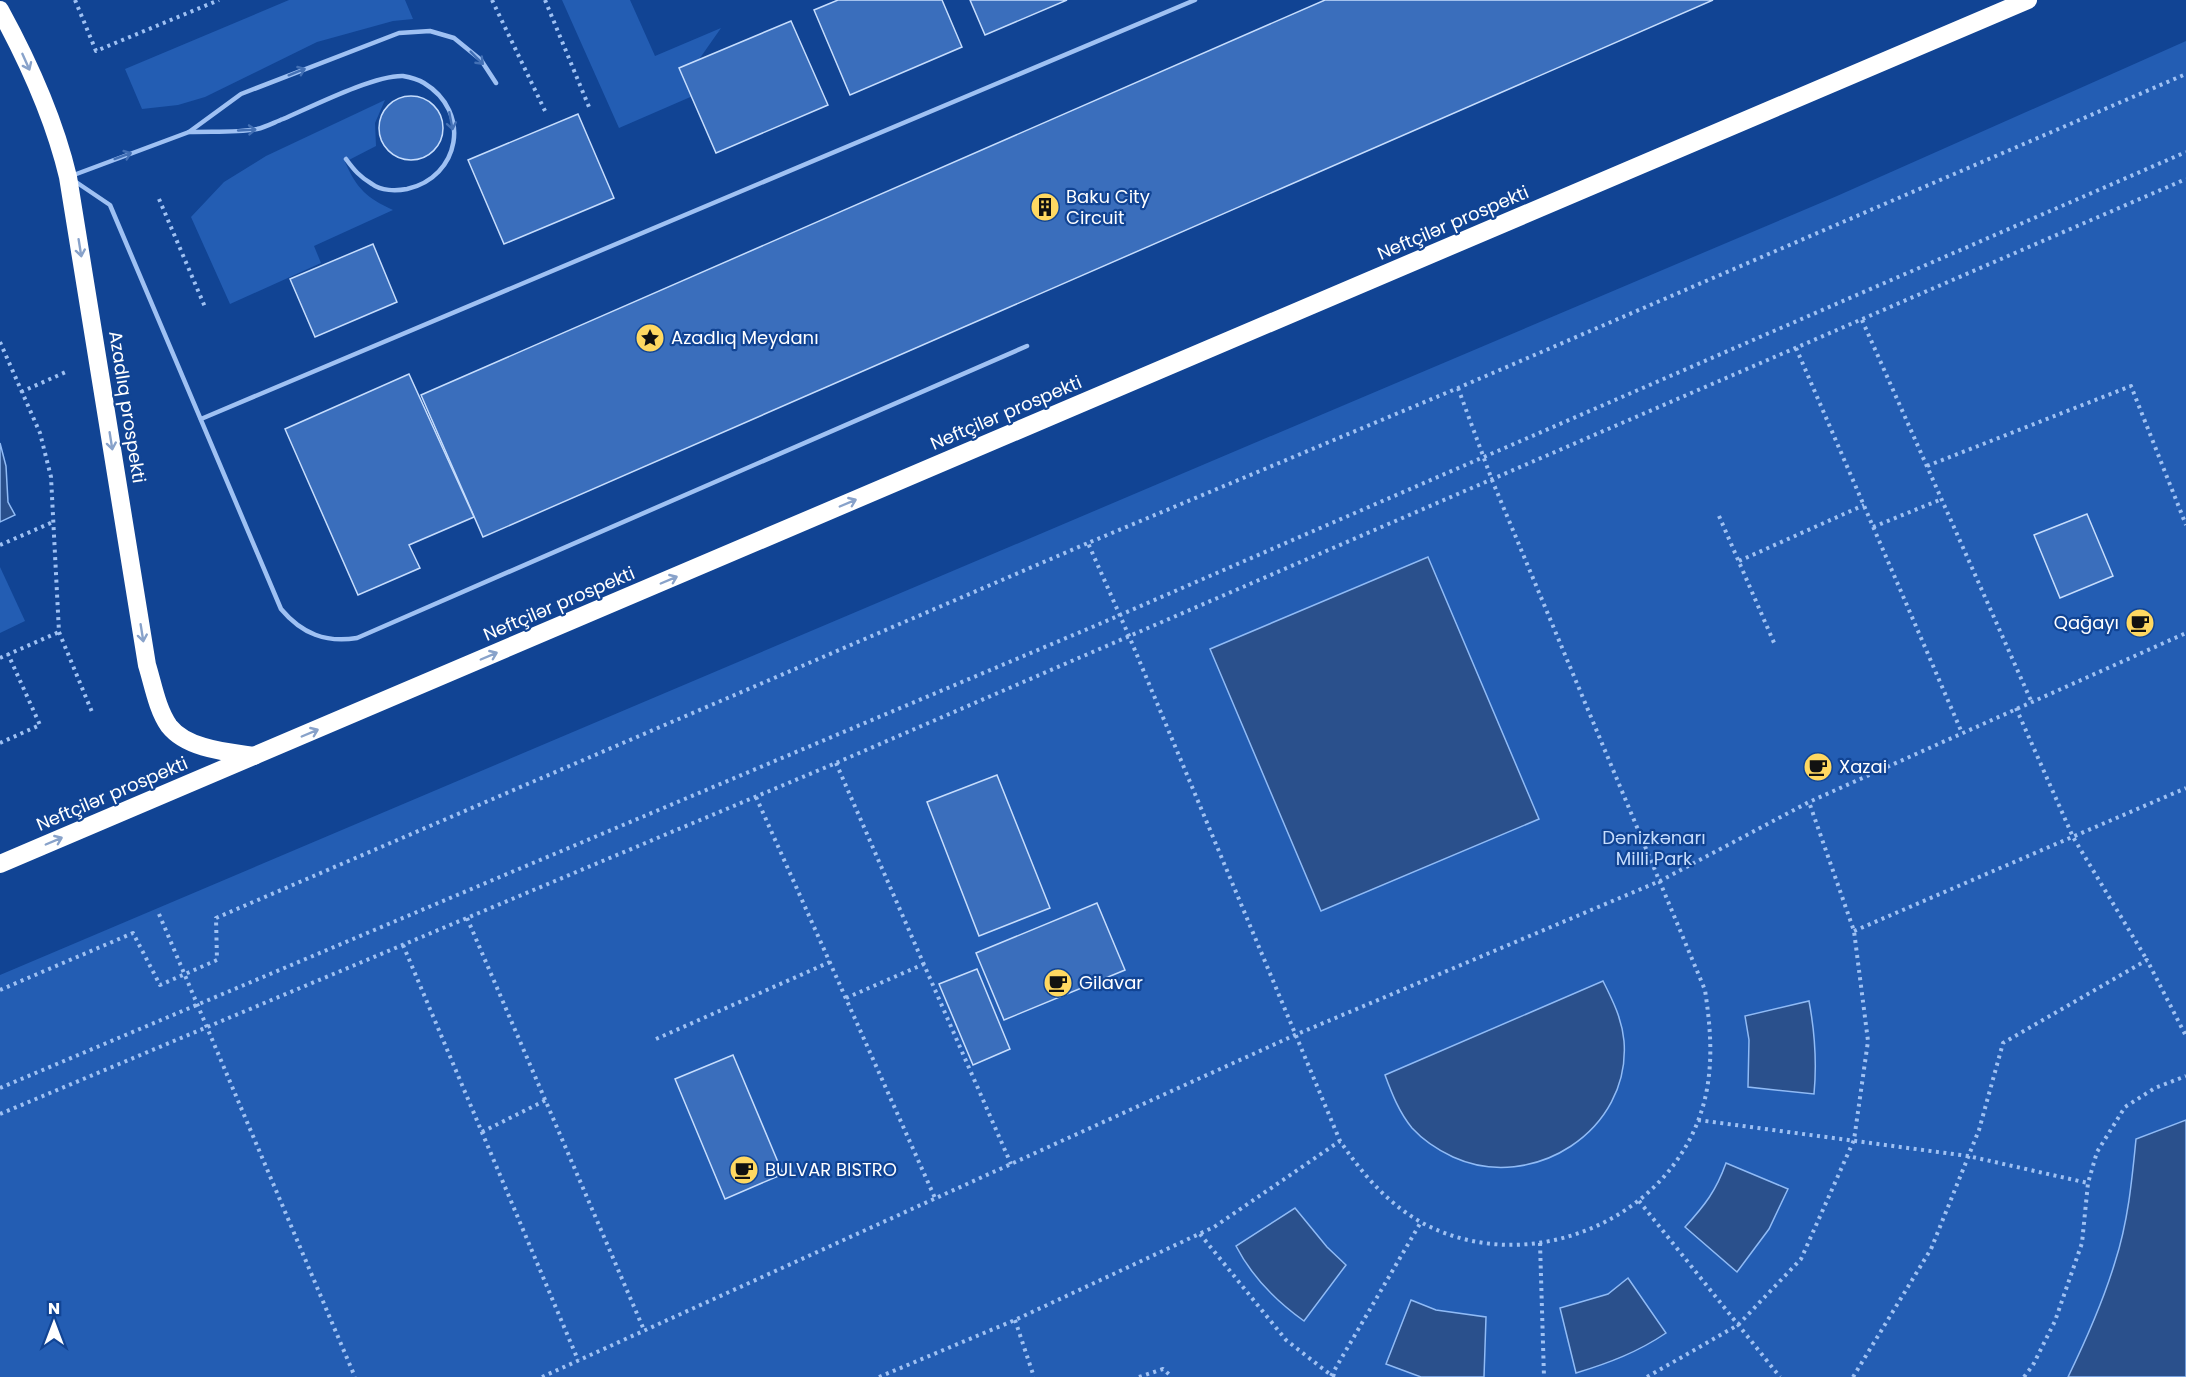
<svg xmlns="http://www.w3.org/2000/svg" width="2186" height="1377" viewBox="0 0 2186 1377" font-family="Poppins,sans-serif">
  <style>
    .green { fill: #235db3 }
    .water { fill: #2a508c; stroke: #90bbf6; stroke-width: 1.5 }
    .building { fill: #3a6ebc; stroke: #c6ddfd; stroke-width: 1.5 }
    .lines { fill: none; stroke-linecap: round; stroke-linejoin: round }
    .path { stroke: #9fc1f3; stroke-width: 4; stroke-dasharray: 3 4.5; stroke-linecap: butt }
    .lane { stroke: #9fc1f3; stroke-width: 4.5 }
    .highway { stroke: #fff; stroke-width: 18 }
    .oneway { stroke: #4370b5 }
    .oneway2 { stroke: #88a2ca }
    .labels { text-anchor: middle; stroke-width: 4.5; stroke-linejoin: round; paint-order: stroke }
    .poi-label { font-size: 18px; fill: #fff; stroke: #114494; text-anchor: start }
    .street-label { font-size: 18px; fill: #fff; stroke: #114494 }
    .park-label { font-size: 18px; fill: #c6ddfd; stroke: #114494 }
  </style>
  <rect width="100%" height="100%" fill="#114494"/>
  <g class="green">
    <path d="M 289,0 L 405,0 L 413,19 L 393,21 L 317,42 L 205,97 L 178,105 L 142,109 L 125,69 Z"/>
    <path d="M 562,0 L 630,0 L 655,56 L 721,28 L 700,58 L 695,95 L 619,128 Z"/>
    <path d="M 2186,41 L 2186,1120 L 2136,1139 C 2132,1181 2128,1222 2115,1262 C 2103,1302 2086,1340 2068,1377 L 0,1377 L 0,975 L 1837,196 Z"/>
    <path d="M 385,100 L 375,123 L 376,146 L 345,162 C 357,189 367,198 393,210 L 314,246 L 321,263 L 230,304 L 191,217 L 224,182 L 266,156 Z"/>
    <path d="M 0,567 L 25,621 L 0,633 Z"/>
  </g>
  <g class="water">
    <path d="M 0,443 L 6,466 L 8,502 L 15,515 L 0,522 Z"/>
    <path d="M 1428,557 L 1539,819 L 1321,911 L 1210,649 Z"/>
    <path d="M 1603,981 C 1613,1001 1622,1019 1624,1041 C 1631,1131 1532,1193 1453,1157 C 1438,1150 1423,1140 1412,1128 C 1399,1112 1392,1094 1385,1075 Z"/>
    <path d="M 1809,1001 C 1815,1033 1817,1062 1814,1094 L 1748,1087 L 1749,1040 L 1745,1016 Z"/>
    <path d="M 2186,1120 L 2186,1377 L 2068,1377 C 2086,1340 2103,1302 2115,1262 C 2128,1222 2132,1180 2136,1139 Z"/>
    <path d="M 1726,1163 L 1788,1189 L 1769,1229 L 1737,1272 L 1685,1227 C 1705,1205 1716,1191 1726,1163 Z"/>
    <path d="M 1295,1208 L 1327,1247 L 1346,1265 L 1304,1321 C 1276,1301 1252,1277 1236,1246 Z"/>
    <path d="M 1628,1278 L 1666,1333 C 1638,1352 1609,1363 1576,1373 L 1560,1308 L 1608,1294 Z"/>
    <path d="M 1411,1300 L 1436,1310 L 1486,1317 L 1484,1377 L 1421,1377 L 1386,1364 Z"/>
  </g>
  <g class="building">
    <path d="M 838,0 L 942,0 L 962,47 L 850,95 L 814,10 Z"/>
    <path d="M 970,0 L 1067,0 L 985,35 Z"/>
    <path d="M 1325,0 L 1713,0 L 483,537 L 421,395 Z"/>
    <path d="M 791,21 L 828,105 L 716,153 L 679,68 Z"/>
    <circle cx="411" cy="128" r="32"/>
    <path d="M 578,114 L 614,198 L 504,244 L 468,160 Z"/>
    <path d="M 373,244 L 397,302 L 315,337 L 290,279 Z"/>
    <path d="M 409,374 L 474,517 L 409,545 L 420,568 L 358,595 L 285,429 Z"/>
    <path d="M 2087,514 L 2113,576 L 2060,598 L 2034,535 Z"/>
    <path d="M 997,775 L 1050,908 L 979,936 L 927,802 Z"/>
    <path d="M 1097,903 L 1125,970 L 1004,1020 L 976,953 Z"/>
    <path d="M 977,969 L 1010,1049 L 973,1065 L 939,984 Z"/>
    <path d="M 733,1055 L 783,1174 L 725,1199 L 675,1079 Z"/>
  </g>
  <g class="lines">
    <g class="path">
      <path d="M 75,0 L 96,51 L 219,0"/>
      <path d="M 492,0 L 546,113"/>
      <path d="M 545,0 L 589,107"/>
      <path d="M 159,199 L 205,307"/>
      <path d="M 1862,320 L 2032,703"/>
      <path d="M 0,342 L 40,433 L 51,477 L 59,632 L 92,712"/>
      <path d="M 1796,348 L 1962,733"/>
      <path d="M 1458,388 L 1492,480 L 1705,990 C 1710,1024 1713,1055 1707,1089 C 1684,1216 1530,1284 1419,1221 C 1385,1201 1362,1173 1340,1141 L 1129,636 L 1088,543 L 1458,388 L 2186,74"/>
      <path d="M 21,392 L 68,371"/>
      <path d="M 1927,466 L 2131,386 L 2186,525"/>
      <path d="M 1719,516 L 1775,645"/>
      <path d="M 1873,527 L 1942,499"/>
      <path d="M 0,545 L 53,522"/>
      <path d="M 1739,561 L 1864,505"/>
      <path d="M 0,658 L 59,632"/>
      <path d="M 2016,708 L 2073,837 L 2147,960"/>
      <path d="M 0,743 L 40,725 L 8,654"/>
      <path d="M 836,763 L 1011,1164"/>
      <path d="M 756,797 L 935,1198"/>
      <path d="M 159,914 L 355,1377"/>
      <path d="M 467,918 L 644,1330"/>
      <path d="M 1854,931 L 2186,788"/>
      <path d="M 403,945 L 578,1360"/>
      <path d="M 0,990 L 133,933 L 160,985 L 217,960 L 216,918 L 1088,543"/>
      <path d="M 846,998 L 924,964"/>
      <path d="M 656,1039 L 830,962"/>
      <path d="M 0,1088 L 1097,625 L 2186,152"/>
      <path d="M 0,1114 L 836,763 L 2186,179"/>
      <path d="M 1698,1120 L 1968,1156 L 2088,1183"/>
      <path d="M 482,1132 L 546,1100"/>
      <path d="M 1639,1201 L 1780,1377"/>
      <path d="M 1200,1234 L 1286,1340 L 1331,1375 L 1338,1377"/>
      <path d="M 1540,1243 L 1544,1377"/>
      <path d="M 1015,1320 L 1034,1377"/>
      <path d="M 1331,1376 L 1421,1222"/>
      <path d="M 542,1377 L 1295,1035 L 1660,881 L 1809,802 L 2186,633"/>
      <path d="M 879,1377 L 1015,1320 L 1214,1227 L 1340,1141"/>
      <path d="M 1139,1377 L 1163,1369 L 1172,1377"/>
      <path d="M 1647,1377 L 1738,1325 L 1801,1259 L 1854,1140 L 1868,1041 L 1854,931 L 1809,802"/>
      <path d="M 1853,1377 L 1931,1249 L 1979,1130 L 2003,1043 L 2147,960 L 2186,1036"/>
      <path d="M 2024,1377 L 2033,1365 L 2055,1321 L 2082,1243 L 2088,1183 L 2097,1152 L 2125,1107 L 2155,1088 L 2186,1076"/>
    </g>
    <g class="lane">
      <path d="M 189,132 C 211,131 236,133 257,129 C 266,127 275,122 283,119 C 311,107 374,75 403,76 C 409,77 419,80 424,83 C 472,112 460,177 407,189 C 396,191 381,191 372,184 C 360,177 354,170 346,159"/>
      <path d="M 71,176 L 189,132 L 241,94 L 399,33 L 430,31 L 454,38 L 481,60 L 496,83"/>
      <path d="M 73,180 L 110,205 L 281,609 C 302,634 326,643 357,638 L 1027,346"/>
      <path d="M 201,419 L 1195,0"/>
    </g>
    <g class="highway">
      <path d="M 0,10 C 29,63 54,118 68,177 L 147,665 C 153,684 157,709 169,726 C 187,749 227,752 254,756"/>
      <path d="M 0,864 L 2028,0"/>
    </g>
  </g>
  <defs><path id="oneway-shaft" d="M-6 0H5M1.5-3L5.5 0L1.5 3" fill="none" stroke-width="1.6" stroke-linecap="round" stroke-linejoin="round" transform="scale(1.5)"/></defs>
  <g class="oneway">
    <use href="#oneway-shaft" transform="translate(477 58) rotate(45)"/>
    <use href="#oneway-shaft" transform="translate(297 72) rotate(-22)"/>
    <use href="#oneway-shaft" transform="translate(451 121) rotate(79)"/>
    <use href="#oneway-shaft" transform="translate(247 130) rotate(-3)"/>
    <use href="#oneway-shaft" transform="translate(123 156) rotate(-20)"/>
  </g>
  <g class="oneway2">
    <use href="#oneway-shaft" transform="translate(26 62) rotate(66)"/>
    <use href="#oneway-shaft" transform="translate(80 248) rotate(81)"/>
    <use href="#oneway-shaft" transform="translate(111 441) rotate(81)"/>
    <use href="#oneway-shaft" transform="translate(848 503) rotate(-23)"/>
    <use href="#oneway-shaft" transform="translate(669 580) rotate(-23)"/>
    <use href="#oneway-shaft" transform="translate(142 633) rotate(81)"/>
    <use href="#oneway-shaft" transform="translate(489 656) rotate(-23)"/>
    <use href="#oneway-shaft" transform="translate(310 733) rotate(-23)"/>
    <use href="#oneway-shaft" transform="translate(54 841) rotate(-23)"/>
  </g>
  <defs>
    <g id="building-disc" transform="scale(1.5)"><circle r="9.5" fill="#ffd861" stroke="#114494"/><path d="M-4-6H4V6H1V3H-1V6H-4ZM-2.5-4.3h1.7v1.8h-1.7ZM.8-4.3h1.7v1.8H.8ZM-2.5-1h1.7V.8h-1.7ZM.8-1h1.7V.8H.8Z" fill="#111"/></g>
    <g id="sight-disc" transform="scale(1.5)"><circle r="9.5" fill="#ffd861" stroke="#114494"/><path d="M0-6L1.8-2.2L6-1.7L2.9 1.2L3.7 5.4L0 3.3L-3.7 5.4L-2.9 1.2L-6-1.7L-1.8-2.2Z" fill="#111"/></g>
    <g id="cafe-disc" transform="scale(1.5)"><circle r="9.5" fill="#ffd861" stroke="#114494"/><path d="M-5.5-4.5H6V0H3Q3 3.5 0 3.5H-2.5Q-5.5 3.5-5.5 0ZM3-3.2v2h1.7v-2ZM-6 4.5H4V6H-6Z" fill="#111"/></g>
  </defs>
  <g fill-rule="evenodd">
    <use href="#building-disc" x="1045" y="207"/>
    <use href="#sight-disc" x="650" y="338"/>
    <use href="#cafe-disc" x="2140" y="623"/>
    <use href="#cafe-disc" x="1818" y="767"/>
    <use href="#cafe-disc" x="1058" y="983"/>
    <use href="#cafe-disc" x="744" y="1170"/>
  </g>
  <g class="labels">
    <g class="poi-label">
      <text x="1066" y="203">Baku City<tspan x="1066" dy="21">Circuit</tspan></text>
      <text x="671" y="344">Azadlıq Meydanı</text>
      <text x="2119" y="629" text-anchor="end">Qağayı</text>
      <text x="1839" y="773">Xazai</text>
      <text x="1079" y="989">Gilavar</text>
      <text x="765" y="1176">BULVAR BISTRO</text>
    </g>
    <g class="street-label">
      <text transform="translate(1453 223) rotate(-23)" y="6">Neftçilər prospekti</text>
      <text transform="translate(127 407) rotate(81)" y="6">Azadlıq prospekti</text>
      <text transform="translate(1006 413) rotate(-23)" y="6">Neftçilər prospekti</text>
      <text transform="translate(559 604) rotate(-23)" y="6">Neftçilər prospekti</text>
      <text transform="translate(112 794) rotate(-23)" y="6">Neftçilər prospekti</text>
    </g>
    <g class="park-label">
      <text x="1654" y="844">Dənizkənarı<tspan x="1654" dy="21">Milli Park</tspan></text>
    </g>
  </g>
  <g transform="translate(54 1323)" stroke="#114494" stroke-width="4.5" paint-order="stroke">
  <path d="M0-4.5L10 22L0 15L-10 22Z" fill="#ffffff"/>
  <text y="-9" font-size="16" font-weight="bold" text-anchor="middle" fill="#ffffff">N</text>
  </g>
</svg>
